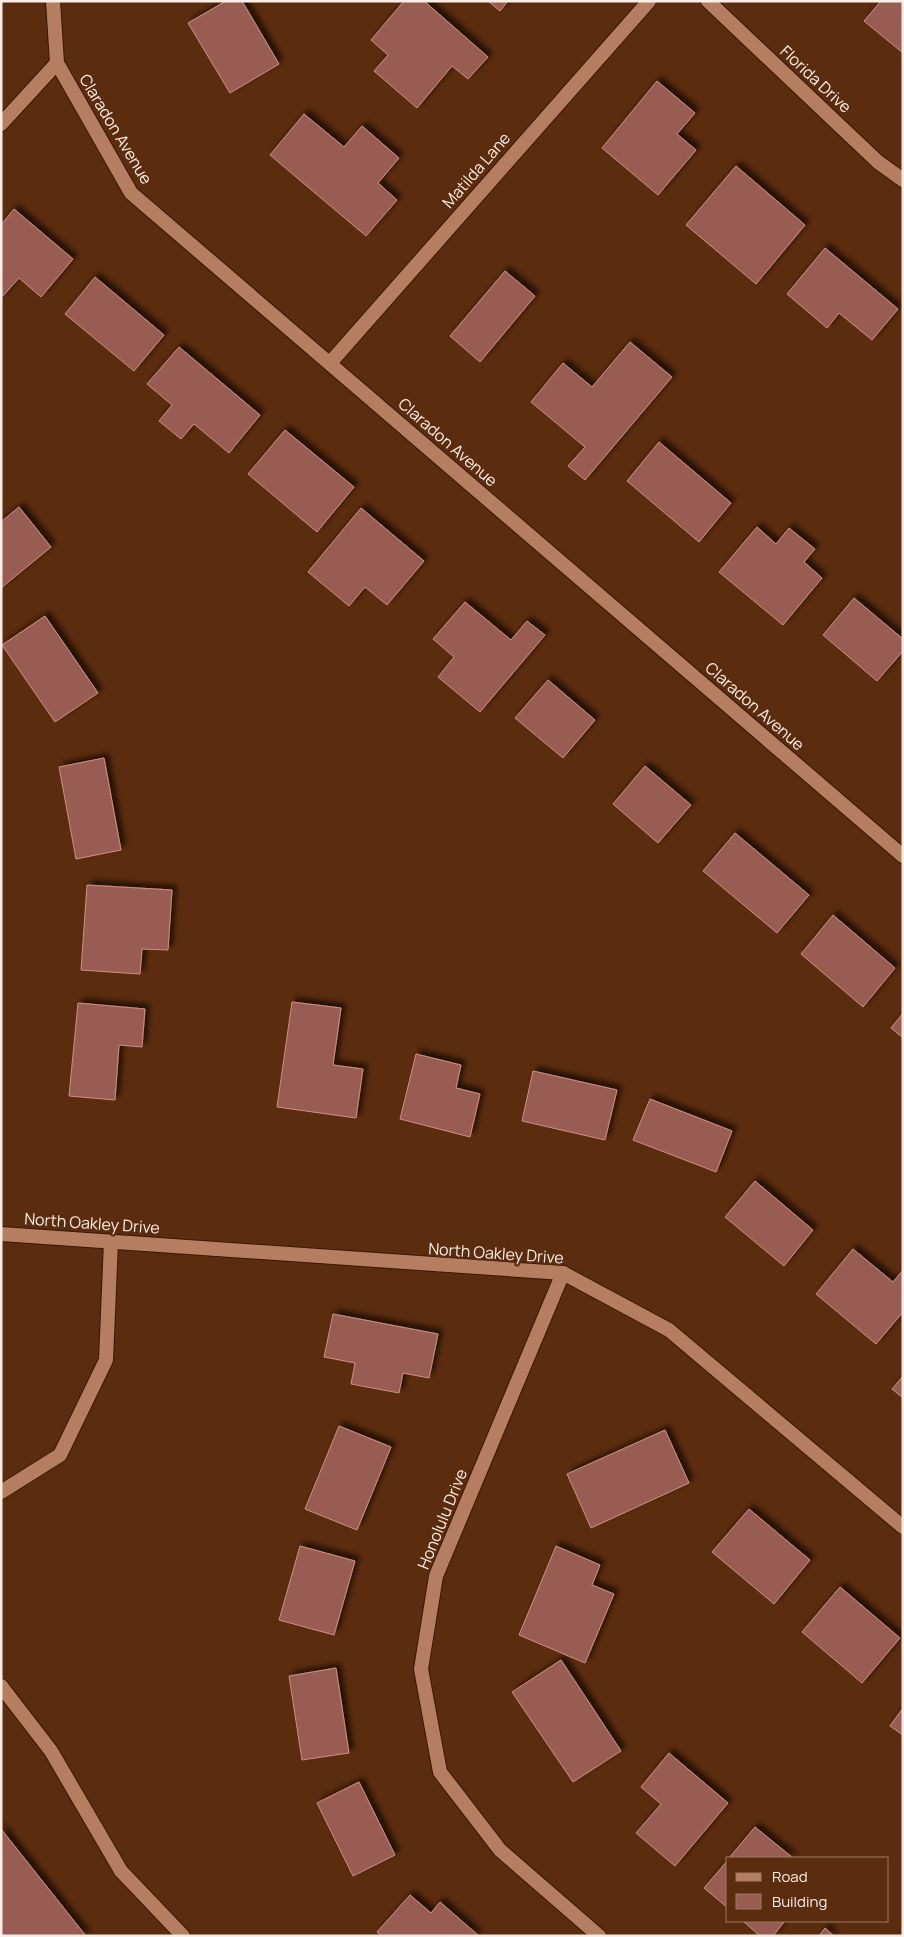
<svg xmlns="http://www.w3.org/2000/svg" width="904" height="1937" viewBox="0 0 904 1937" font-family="Manrope,sans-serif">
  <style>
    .building { fill: #985c53; stroke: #d08f85; filter: url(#shadow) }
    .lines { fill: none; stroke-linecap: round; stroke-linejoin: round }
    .minor-casing { stroke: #3a1701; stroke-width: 16 }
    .minor { stroke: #b67e61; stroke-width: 14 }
    .labels { text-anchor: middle; stroke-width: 4.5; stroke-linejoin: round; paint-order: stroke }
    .street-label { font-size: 16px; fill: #fbeee8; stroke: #5c2c0e }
  </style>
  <defs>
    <filter id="shadow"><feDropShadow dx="4.5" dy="-4.5" stdDeviation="2.5" flood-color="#0009"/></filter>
  </defs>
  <rect width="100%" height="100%" fill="#5c2c0e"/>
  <g class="building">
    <path d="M 226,1 L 242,1 L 279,64 L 230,93 L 188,23 Z"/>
    <path d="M 404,1 L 424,1 L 488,57 L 468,79 L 452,66 L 417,108 L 374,71 L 388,55 L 371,40 Z"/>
    <path d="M 488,1 L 508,1 L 500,11 Z"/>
    <path d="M 881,1 L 903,1 L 903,53 L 864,21 Z"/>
    <path d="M 657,81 L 695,113 L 677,134 L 696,150 L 658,195 L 602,148 Z"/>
    <path d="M 304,114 L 344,147 L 362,126 L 399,158 L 378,183 L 397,200 L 366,236 L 270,155 Z"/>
    <path d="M 736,166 L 805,225 L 756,284 L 686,225 Z"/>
    <path d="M 14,209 L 73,259 L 41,297 L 19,278 L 1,298 L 1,225 Z"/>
    <path d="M 825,248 L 898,309 L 872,340 L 839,313 L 827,328 L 787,294 Z"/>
    <path d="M 505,271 L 535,296 L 480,362 L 450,336 Z"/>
    <path d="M 95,277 L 164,335 L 134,371 L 65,314 Z"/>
    <path d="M 630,342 L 672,377 L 585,480 L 568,466 L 585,447 L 531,402 L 563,363 L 592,387 Z"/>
    <path d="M 179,347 L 260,415 L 229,453 L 194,424 L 181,439 L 159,421 L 172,405 L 147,384 Z"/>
    <path d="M 285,430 L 354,487 L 317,532 L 248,474 Z"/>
    <path d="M 659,442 L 731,503 L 699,542 L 627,481 Z"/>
    <path d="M 19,507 L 51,547 L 1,588 L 1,522 Z"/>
    <path d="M 361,508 L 424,561 L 387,605 L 365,587 L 349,606 L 308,572 Z"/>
    <path d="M 757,527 L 776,544 L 789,528 L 815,549 L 804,562 L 822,578 L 783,625 L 719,572 Z"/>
    <path d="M 854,598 L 903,639 L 903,651 L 877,681 L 823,635 Z"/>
    <path d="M 465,602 L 511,640 L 527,621 L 545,635 L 480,712 L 438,677 L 454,657 L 433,639 Z"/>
    <path d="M 45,616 L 98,693 L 55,722 L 2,645 Z"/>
    <path d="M 548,680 L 595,720 L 563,758 L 515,718 Z"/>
    <path d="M 104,758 L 121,850 L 76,859 L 59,767 Z"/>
    <path d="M 645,766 L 691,805 L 658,843 L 613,804 Z"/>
    <path d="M 735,833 L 809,895 L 777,933 L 703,871 Z"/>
    <path d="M 87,885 L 172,890 L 168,950 L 142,949 L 140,974 L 81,970 Z"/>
    <path d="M 833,915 L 895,968 L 863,1007 L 801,954 Z"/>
    <path d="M 292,1002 L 341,1008 L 333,1065 L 363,1069 L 356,1118 L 277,1107 Z"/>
    <path d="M 78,1003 L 145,1009 L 142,1047 L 119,1045 L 115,1100 L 69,1096 Z"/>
    <path d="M 903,1013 L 903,1038 L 891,1028 Z"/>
    <path d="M 416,1054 L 461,1065 L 456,1088 L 480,1094 L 470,1137 L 400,1119 Z"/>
    <path d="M 533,1071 L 617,1090 L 605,1140 L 522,1121 Z"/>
    <path d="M 650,1099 L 732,1131 L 716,1172 L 633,1140 Z"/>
    <path d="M 755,1181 L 813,1230 L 784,1266 L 725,1217 Z"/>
    <path d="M 853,1249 L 893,1282 L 903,1270 L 903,1312 L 876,1344 L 816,1294 Z"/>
    <path d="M 333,1314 L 438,1334 L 429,1378 L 403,1373 L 399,1393 L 351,1384 L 355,1363 L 324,1357 Z"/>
    <path d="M 903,1376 L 903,1398 L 892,1389 Z"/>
    <path d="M 339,1426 L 391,1447 L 357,1530 L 305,1509 Z"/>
    <path d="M 665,1430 L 689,1483 L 591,1528 L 567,1474 Z"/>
    <path d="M 749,1509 L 810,1560 L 774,1604 L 712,1552 Z"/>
    <path d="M 300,1546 L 355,1561 L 334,1635 L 279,1620 Z"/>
    <path d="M 556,1546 L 600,1565 L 592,1585 L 614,1594 L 585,1663 L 519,1635 Z"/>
    <path d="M 840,1587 L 900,1638 L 862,1683 L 802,1632 Z"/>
    <path d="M 561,1660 L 621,1751 L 573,1782 L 512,1692 Z"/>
    <path d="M 336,1668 L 349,1753 L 302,1760 L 289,1676 Z"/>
    <path d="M 903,1708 L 903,1735 L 890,1726 Z"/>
    <path d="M 669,1753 L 728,1803 L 675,1866 L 636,1833 L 661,1804 L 641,1787 Z"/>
    <path d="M 359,1782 L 395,1855 L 353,1876 L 317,1803 Z"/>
    <path d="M 755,1827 L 793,1858 L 729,1858 Z"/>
    <path d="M 1,1829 L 86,1936 L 1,1936 Z"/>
    <path d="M 728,1860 L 728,1908 L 704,1888 Z"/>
    <path d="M 410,1895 L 431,1913 L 440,1902 L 479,1936 L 381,1936 L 377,1932 Z"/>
    <path d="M 743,1921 L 785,1921 L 773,1936 L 760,1936 Z"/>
    <path d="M 825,1928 L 834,1936 L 819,1936 Z"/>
  </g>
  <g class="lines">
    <g class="minor-casing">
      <g id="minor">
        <path d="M 53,1 L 57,63 L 131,193 L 903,856"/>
        <path d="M 708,1 L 878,162 L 903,180"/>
        <path d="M 1,124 L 57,63"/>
        <path d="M 330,363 L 649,1"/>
        <path d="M 1,1234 L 563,1273 L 669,1330 L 903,1527"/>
        <path d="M 563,1273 L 436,1576 L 421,1669 L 440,1772 L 500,1850 L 599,1936"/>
        <path d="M 1,1492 L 60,1455 L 106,1360 L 111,1242"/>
        <path d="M 1,1686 L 51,1751 L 121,1871 L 183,1936"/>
      </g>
    </g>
    <use href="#minor" class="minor"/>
  </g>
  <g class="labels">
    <g class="street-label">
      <text transform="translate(816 79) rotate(43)" y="6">Florida Drive</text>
      <text transform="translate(116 129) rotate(59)" y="6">Claradon Avenue</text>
      <text transform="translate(476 170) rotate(-49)" y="6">Matilda Lane</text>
      <text transform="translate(448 442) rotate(41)" y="6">Claradon Avenue</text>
      <text transform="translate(755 706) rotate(41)" y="6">Claradon Avenue</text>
      <text transform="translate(92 1223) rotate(4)" y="6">North Oakley Drive</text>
      <text transform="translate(496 1253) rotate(4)" y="6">North Oakley Drive</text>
      <text transform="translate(442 1519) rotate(-68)" y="6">Honolulu Drive</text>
    </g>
  </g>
  <rect width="904" height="1937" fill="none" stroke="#fbeee8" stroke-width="5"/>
  <rect x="726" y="1857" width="162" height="65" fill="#5c2c0e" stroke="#9c7a65"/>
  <rect x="736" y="1873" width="25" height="8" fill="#b67e61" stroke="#9c7a65"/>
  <text x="772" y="1882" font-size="15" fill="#fbeee8">Road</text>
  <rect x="736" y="1894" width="25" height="15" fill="#985c53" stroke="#9c7a65"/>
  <text x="772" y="1907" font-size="15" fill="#fbeee8">Building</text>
</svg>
